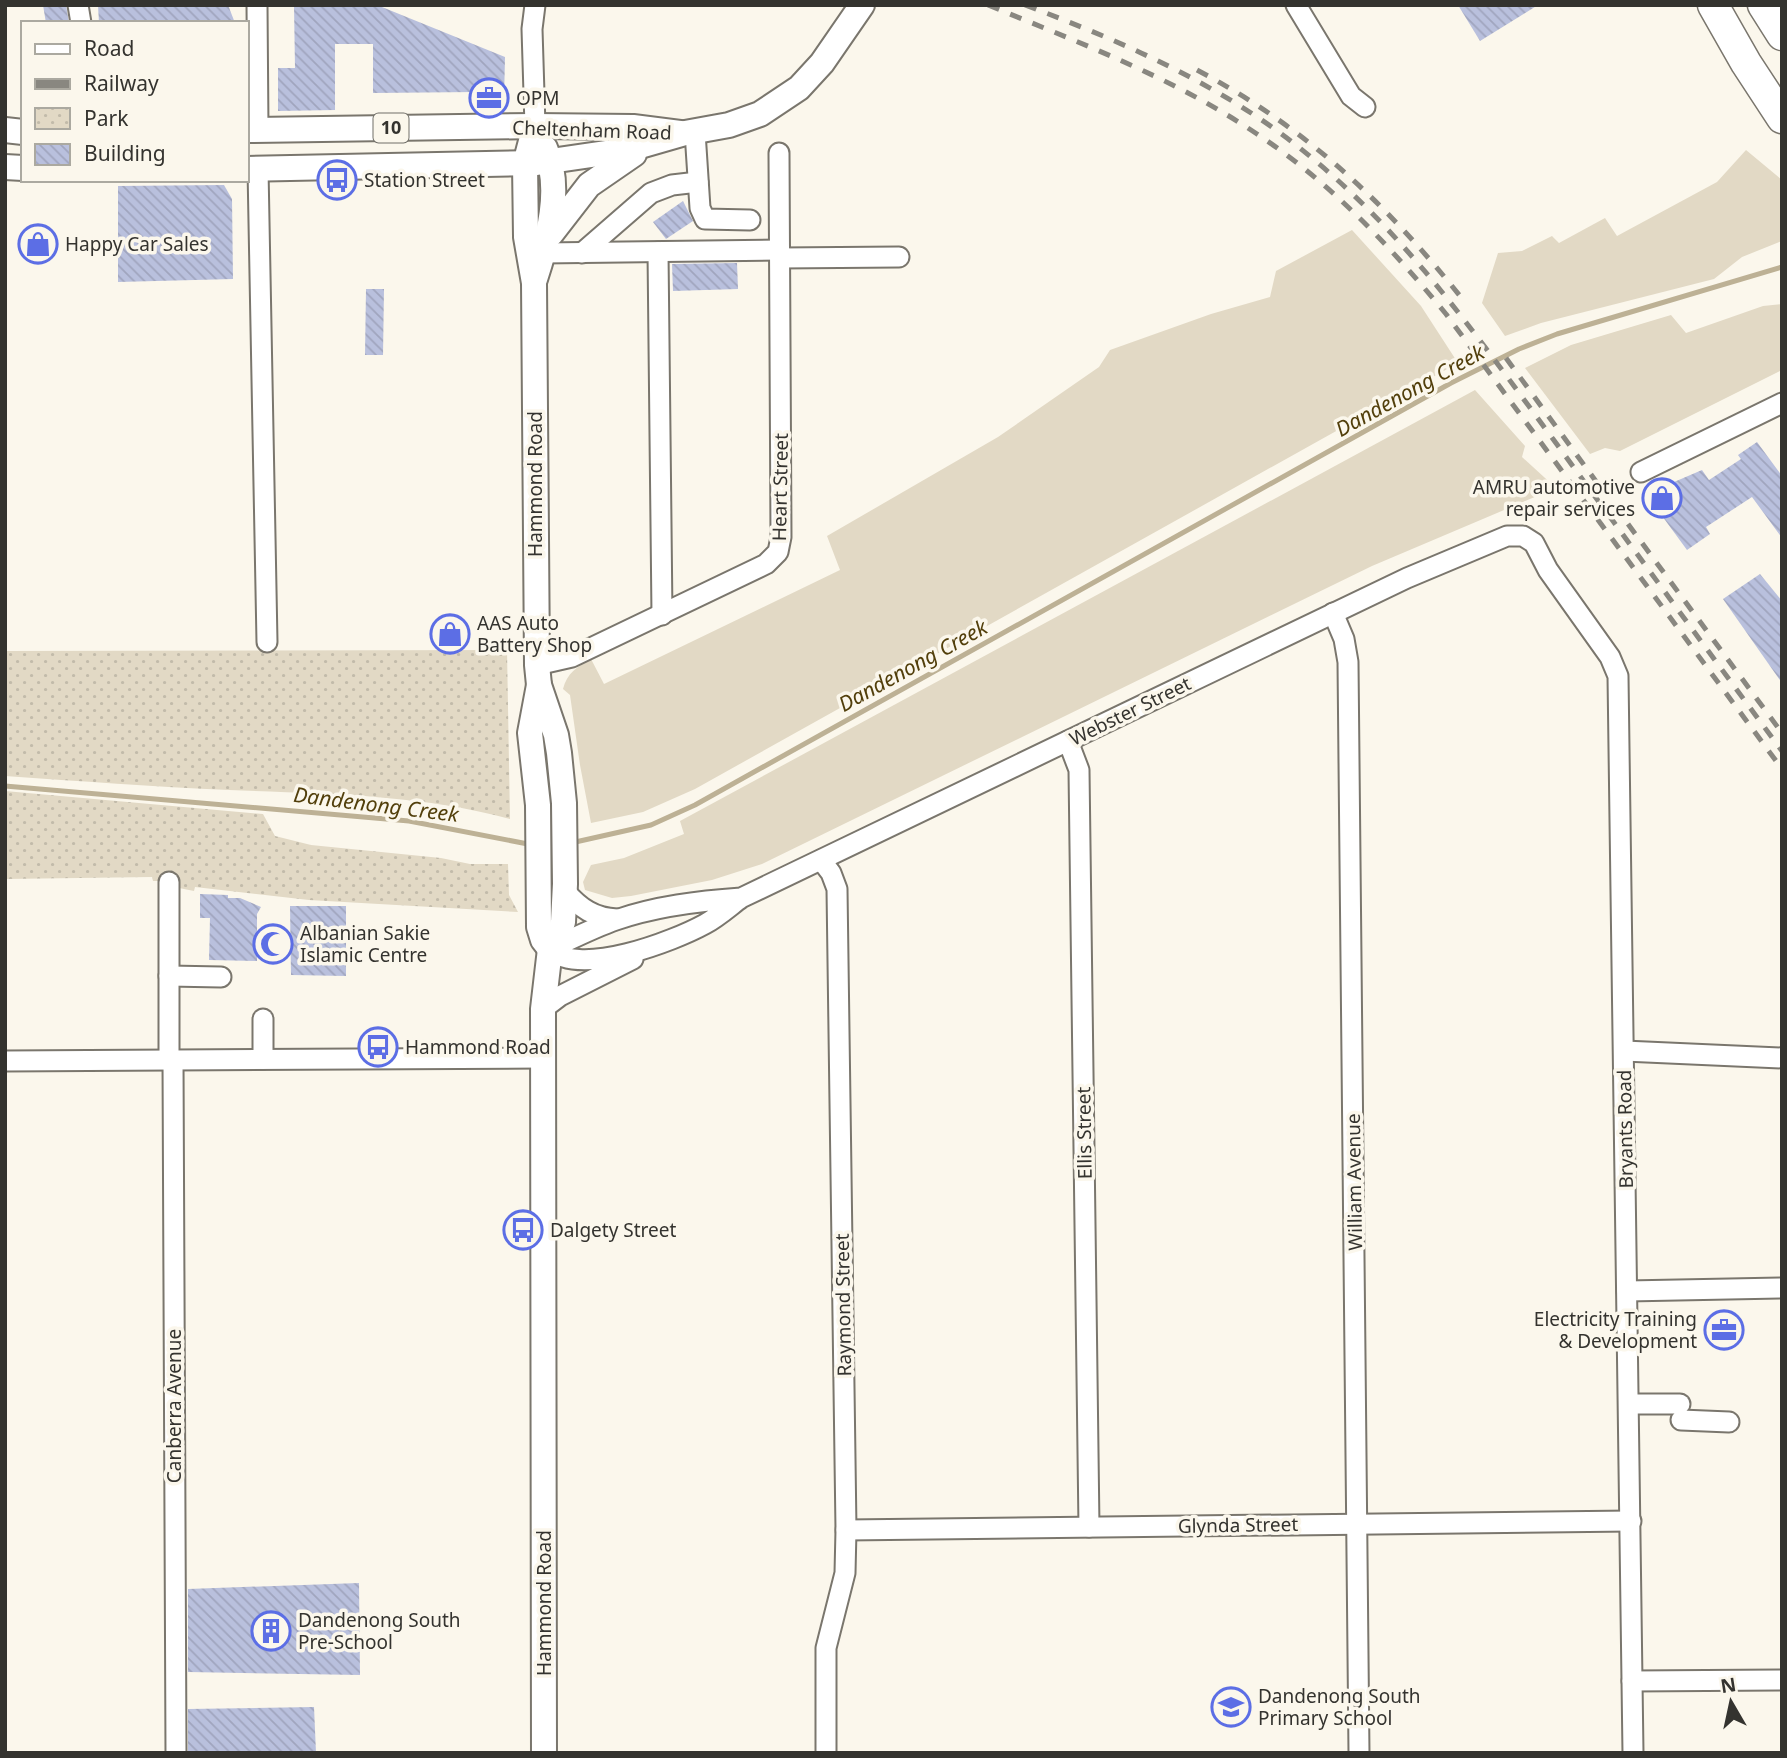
<svg xmlns="http://www.w3.org/2000/svg" width="1787" height="1758" viewBox="0 0 1787 1758" font-family="'Noto Sans',sans-serif">
  <style>
    .grass { fill: #e2d9c5 }
    .park { fill: url(#park-dots) }
    .lines { fill: none; stroke-linecap: round; stroke-linejoin: round }
    .stream { stroke: #bdb195; stroke-width: 5 }
    .building { fill: url(#building-back-hatch) }
    .minor-casing { stroke: #7a766d; stroke-width: 23 }
    .major-casing { stroke: #7a766d; stroke-width: 28 }
    .highway-casing { stroke: #7a766d; stroke-width: 33 }
    .minor { stroke: #fff; stroke-width: 19 }
    .major { stroke: #fff; stroke-width: 24 }
    .highway { stroke: #fff; stroke-width: 30 }
    .rail { stroke: #898780; stroke-width: 5; stroke-dasharray: 12 12; stroke-linecap: butt }
    .labels { text-anchor: middle; stroke-width: 7; stroke-linejoin: round; paint-order: stroke }
    .shield { fill: #fbf7ec; stroke: #706e68; stroke-width: 2 }
    .shield-label { font-size: 18px; font-weight: bold; fill: #34332f }
    .poi-label { font-size: 19px; fill: #34332f; stroke: #fbf7ec; text-anchor: start }
    .street-label { font-size: 19px; fill: #34332f; stroke: #fbf7ec }
    .water-label { font-size: 21px; font-style: italic; fill: #523f0b; stroke: #fbf7ec }
  </style>
  <defs>
    <pattern id="park-dots" width="8" height="8" patternUnits="userSpaceOnUse" patternTransform="scale(1.75)"><rect width="8" height="8" fill="#e2d9c5"/><path d="M2 2h.1M6 6h.1" fill="none" stroke="#c2bbaa" stroke-width="1.8" stroke-linecap="round"/></pattern>
    <pattern id="building-back-hatch" width="6" height="6" patternUnits="userSpaceOnUse" patternTransform="scale(1.75)"><rect width="6" height="6" fill="#b9c0dd"/><path d="M-1 5l2 2M0 0l6 6M5-1l2 2" fill="none" stroke="#a0a5be"/></pattern>
  </defs>
  <rect width="100%" height="100%" fill="#fbf7ec"/>
  <g class="grass">
    <path d="M 1746,150 L 1782,180 L 1782,241 L 1742,257 L 1714,279 L 1541,323 L 1505,336 L 1482,303 L 1498,253 L 1522,251 L 1552,236 L 1559,243 L 1605,218 L 1617,236 L 1717,182 Z"/>
    <path d="M 1352,230 L 1421,306 L 1458,363 L 695,789 L 643,812 L 591,823 L 580,765 L 570,695 L 563,689 C 567,673 577,667 591,659 L 604,684 L 840,570 L 827,536 L 998,437 L 1099,367 L 1110,350 L 1211,314 L 1270,297 L 1276,271 Z"/>
    <path d="M 1782,304 L 1782,370 L 1620,451 L 1605,448 L 1590,454 L 1525,368 L 1571,345 L 1671,315 L 1686,333 L 1763,306 Z"/>
    <path d="M 1475,390 L 1525,446 L 1522,457 L 1556,488 L 1372,566 L 762,864 L 712,880 L 631,896 L 612,898 L 585,890 L 583,882 L 591,865 L 624,858 L 684,834 L 680,821 Z"/>
  </g>
  <g class="park">
    <path d="M 507,650 L 510,819 C 419,794 323,794 229,790 C 154,787 80,781 5,776 L 5,651 Z"/>
    <path d="M 5,791 L 263,814 L 275,836 L 311,845 L 441,858 L 470,864 L 508,864 L 509,895 L 518,912 L 309,900 L 195,887 L 194,891 L 174,887 L 174,881 L 153,881 L 152,877 L 5,879 Z"/>
  </g>
  <g class="lines">
    <g class="stream">
      <path d="M 5,786 L 409,821 L 533,845"/>
      <path d="M 571,843 L 651,825 L 695,805 L 1451,383 L 1519,349 L 1557,334 L 1782,267"/>
    </g>
  </g>
  <g class="building">
    <path d="M 43,5 L 66,5 L 69,23 L 46,23 Z"/>
    <path d="M 98,5 L 228,5 L 235,23 L 99,23 Z"/>
    <path d="M 294,5 L 377,5 L 505,57 L 504,101 L 497,108 L 477,108 L 476,92 L 373,93 L 373,44 L 335,44 L 335,110 L 278,111 L 278,68 L 295,68 Z"/>
    <path d="M 1458,5 L 1538,5 L 1480,41 Z"/>
    <path d="M 224,185 L 232,199 L 233,279 L 118,282 L 118,186 Z"/>
    <path d="M 683,201 L 693,221 L 666,239 L 653,222 Z"/>
    <path d="M 737,263 L 738,289 L 673,291 L 672,264 Z"/>
    <path d="M 366,289 L 384,289 L 383,355 L 365,355 Z"/>
    <path d="M 1757,442 L 1782,476 L 1782,538 L 1752,497 L 1706,527 L 1710,534 L 1687,550 L 1646,494 L 1702,470 L 1709,480 L 1741,459 L 1738,455 Z"/>
    <path d="M 1760,574 L 1782,601 L 1782,683 L 1723,599 Z"/>
    <path d="M 200,894 L 228,895 L 228,898 L 240,898 L 261,907 L 257,914 L 257,961 L 209,960 L 210,918 L 200,918 Z"/>
    <path d="M 290,906 L 346,906 L 346,976 L 291,975 Z"/>
    <path d="M 359,1583 L 360,1675 L 188,1672 L 188,1589 Z"/>
    <path d="M 314,1707 L 316,1753 L 188,1753 L 188,1709 Z"/>
  </g>
  <g class="lines">
    <g class="minor-casing">
      <g id="minor">
        <path d="M 78,5 L 81,23"/>
        <path d="M 257,5 L 258,129"/>
        <path d="M 1296,5 L 1351,96 L 1365,107"/>
        <path d="M 535,126 L 532,29 L 535,5"/>
        <path d="M 695,132 L 700,208 L 705,219 L 750,220"/>
        <path d="M 258,169 L 267,642"/>
        <path d="M 658,252 L 662,615"/>
        <path d="M 543,253 L 780,250"/>
        <path d="M 582,253 L 651,193 L 672,185 L 698,182"/>
        <path d="M 780,258 L 899,257"/>
        <path d="M 1641,472 L 1782,403"/>
        <path d="M 1333,613 L 1344,639 L 1348,662 L 1359,1753"/>
        <path d="M 537,665 L 572,657 L 766,564 L 778,552 L 781,537 L 779,153"/>
        <path d="M 1068,741 L 1079,770 L 1089,1527"/>
        <path d="M 821,860 L 831,873 L 837,889 L 846,1530 L 845,1573 L 826,1648 L 826,1753"/>
        <path d="M 565,891 C 580,908 594,918 617,919"/>
        <path d="M 741,898 C 699,901 656,906 616,920 C 593,928 572,939 550,949 C 579,978 674,941 705,924 C 718,917 729,907 741,898 L 1407,578 L 1507,536 L 1523,536 L 1534,543 L 1548,570 L 1610,657 L 1618,676 L 1633,1753"/>
        <path d="M 169,976 L 221,977"/>
        <path d="M 543,1009 L 560,996 L 633,959"/>
        <path d="M 1624,1051 L 1782,1058"/>
        <path d="M 169,1059 L 169,882"/>
        <path d="M 263,1059 L 263,1019"/>
        <path d="M 173,1060 L 176,1753"/>
        <path d="M 5,1061 L 542,1058"/>
        <path d="M 1627,1291 L 1782,1288"/>
        <path d="M 1629,1404 L 1680,1404"/>
        <path d="M 1681,1420 L 1729,1422"/>
        <path d="M 846,1530 L 1631,1521"/>
        <path d="M 1632,1681 L 1782,1680"/>
      </g>
    </g>
    <g class="major-casing">
      <g id="major">
        <path d="M 535,126 L 525,164 L 526,237 L 534,283 L 537,665 L 539,685 L 556,735 L 559,753 L 564,803 L 565,884 L 563,922 L 558,937 L 550,949 L 543,1009 L 544,1753"/>
        <path d="M 5,130 L 23,132"/>
        <path d="M 247,130 L 535,126 L 633,127 L 680,133"/>
        <path d="M 5,167 L 23,168"/>
        <path d="M 247,169 L 537,163 L 626,150 L 685,133 L 729,125 L 760,114 L 799,88 L 822,63 L 862,5"/>
        <path d="M 551,234 L 589,185 L 634,154"/>
        <path d="M 535,279 C 548,239 563,188 545,148"/>
        <path d="M 539,685 L 530,733 L 538,805 L 539,927 L 543,940 L 550,949"/>
      </g>
    </g>
    <g class="highway-casing">
      <g id="highway">
        <path d="M 1713,5 L 1746,63 L 1782,118"/>
        <path d="M 1763,5 L 1782,35"/>
      </g>
    </g>
    <use href="#minor" class="minor"/>
    <use href="#major" class="major"/>
    <use href="#highway" class="highway"/>
    <g class="rail">
      <path d="M 988,5 C 1080,43 1174,78 1257,134 C 1331,183 1390,246 1446,314 L 1782,769"/>
      <path d="M 1025,5 C 1126,43 1229,88 1312,158 C 1409,238 1479,339 1553,439 C 1629,543 1705,647 1782,751"/>
      <path d="M 1197,70 C 1307,128 1387,204 1464,301"/>
      <path d="M 1506,358 L 1603,491"/>
      <path d="M 1628,524 L 1782,733"/>
    </g>
  </g>
  <defs>
    <g id="office-ring" transform="scale(2.0125)"><circle r="9.5" fill="#fbf7ec" stroke="#5c6ee5" stroke-width="1.5"/><path d="M-6-3h4V-5.5h4V-3h4V5H-6ZM-1-4.5V-3h2v-1.5ZM-6 0V1H6V0Z" fill="#5c6ee5"/></g>
    <g id="bus-ring" transform="scale(2.0125)"><circle r="9.5" fill="#fbf7ec" stroke="#5c6ee5" stroke-width="1.5"/><path d="M-5-6H5V4H4V6H2V4H-2V6H-4V4H-5ZM-3.5-4V0h7V-4ZM-3.5 1.2v1.5H-2V1.2ZM2 1.2v1.5H3.5V1.2Z" fill="#5c6ee5"/></g>
    <g id="shop-ring" transform="scale(2.0125)"><circle r="9.5" fill="#fbf7ec" stroke="#5c6ee5" stroke-width="1.5"/><path d="M-5-2.5h2.3a2.7 3.5 0 0 1 5.4 0H5L5.5 6h-11ZM-1.5-2.5h3a1.5 2.3 0 0 0-3 0Z" fill="#5c6ee5"/></g>
    <g id="mosque-ring" transform="scale(2.0125)"><circle r="9.5" fill="#fbf7ec" stroke="#5c6ee5" stroke-width="1.5"/><path d="M3.5-4.9A6 6 0 1 0 3.5 4.9A5 5 0 1 1 3.5-4.9Z" fill="#5c6ee5"/></g>
    <g id="building-ring" transform="scale(2.0125)"><circle r="9.5" fill="#fbf7ec" stroke="#5c6ee5" stroke-width="1.5"/><path d="M-4-6H4V6H1V3H-1V6H-4ZM-2.5-4.3h1.7v1.8h-1.7ZM.8-4.3h1.7v1.8H.8ZM-2.5-1h1.7V.8h-1.7ZM.8-1h1.7V.8H.8Z" fill="#5c6ee5"/></g>
    <g id="school-ring" transform="scale(2.0125)"><circle r="9.5" fill="#fbf7ec" stroke="#5c6ee5" stroke-width="1.5"/><path d="M0-5L7-2L0 1L-7-2ZM-4 1L0 2.5L4 1V4Q0 6-4 4Z" fill="#5c6ee5"/></g>
  </defs>
  <g fill-rule="evenodd">
    <use href="#office-ring" x="489" y="98"/>
    <use href="#bus-ring" x="337" y="180"/>
    <use href="#shop-ring" x="38" y="244"/>
    <use href="#shop-ring" x="1662" y="498"/>
    <use href="#shop-ring" x="450" y="634"/>
    <use href="#mosque-ring" x="273" y="944"/>
    <use href="#bus-ring" x="378" y="1047"/>
    <use href="#bus-ring" x="523" y="1230"/>
    <use href="#office-ring" x="1724" y="1330"/>
    <use href="#building-ring" x="271" y="1631"/>
    <use href="#school-ring" x="1231" y="1707"/>
  </g>
  <g class="labels">
    <rect class="shield" x="373.5" y="113.5" width="35" height="29" rx="5"/>
    <g class="shield-label">
      <text x="391" y="134">10</text>
    </g>
    <g class="poi-label">
      <text x="516" y="105">OPM</text>
      <text x="364" y="187">Station Street</text>
      <text x="65" y="251">Happy Car Sales</text>
      <text x="1635" y="494" text-anchor="end">AMRU automotive<tspan x="1635" dy="22">repair services</tspan></text>
      <text x="477" y="630">AAS Auto<tspan x="477" dy="22">Battery Shop</tspan></text>
      <text x="300" y="940">Albanian Sakie<tspan x="300" dy="22">Islamic Centre</tspan></text>
      <text x="405" y="1054">Hammond Road</text>
      <text x="550" y="1237">Dalgety Street</text>
      <text x="1697" y="1326" text-anchor="end">Electricity Training<tspan x="1697" dy="22">&amp; Development</tspan></text>
      <text x="298" y="1627">Dandenong South<tspan x="298" dy="22">Pre-School</tspan></text>
      <text x="1258" y="1703">Dandenong South<tspan x="1258" dy="22">Primary School</tspan></text>
    </g>
    <g class="street-label">
      <text transform="translate(592 130) rotate(2)" y="7">Cheltenham Road</text>
      <text transform="translate(535 484) rotate(-90)" y="7">Hammond Road</text>
      <text transform="translate(780 487) rotate(-89)" y="7">Heart Street</text>
      <text transform="translate(1130 711) rotate(-26)" y="7">Webster Street</text>
      <text transform="translate(1625 1129) rotate(-91)" y="7">Bryants Road</text>
      <text transform="translate(1084 1133) rotate(-91)" y="7">Ellis Street</text>
      <text transform="translate(1354 1182) rotate(-91)" y="7">William Avenue</text>
      <text transform="translate(843 1305) rotate(-91)" y="7">Raymond Street</text>
      <text transform="translate(174 1406) rotate(-90)" y="7">Canberra Avenue</text>
      <text transform="translate(1238 1525) rotate(-1)" y="7">Glynda Street</text>
      <text transform="translate(544 1603) rotate(-90)" y="7">Hammond Road</text>
    </g>
    <g class="water-label">
      <text transform="translate(1410 391) rotate(-29)" y="7">Dandenong Creek</text>
      <text transform="translate(913 666) rotate(-29)" y="7">Dandenong Creek</text>
      <text transform="translate(376 805) rotate(7)" y="7">Dandenong Creek</text>
    </g>
  </g>
  <rect width="1787" height="1758" fill="none" stroke="#34332f" stroke-width="14"/>
  <rect x="21" y="21" width="228" height="161" fill="#fbf7ec" stroke="#aba9a0" stroke-width="2"/>
  <rect x="35" y="44" width="35" height="10" fill="#ffffff" stroke="#aba9a0" stroke-width="2"/>
  <text x="84" y="56" font-size="21" fill="#34332f">Road</text>
  <rect x="35" y="79" width="35" height="10" fill="#898780" stroke="#aba9a0" stroke-width="2"/>
  <text x="84" y="91" font-size="21" fill="#34332f">Railway</text>
  <rect x="35" y="108" width="35" height="21" fill="url(#park-dots)" stroke="#aba9a0" stroke-width="2"/>
  <text x="84" y="126" font-size="21" fill="#34332f">Park</text>
  <rect x="35" y="144" width="35" height="21" fill="url(#building-back-hatch)" stroke="#aba9a0" stroke-width="2"/>
  <text x="84" y="161" font-size="21" fill="#34332f">Building</text>
  <g transform="translate(1731 1702) rotate(351)" stroke="#fbf7ec" stroke-width="5" paint-order="stroke">
  <path d="M0-5L12 26L0 18L-12 26Z" fill="#34332f"/>
  <text y="-10" font-size="19" font-weight="bold" text-anchor="middle" fill="#34332f">N</text>
  </g>
</svg>
